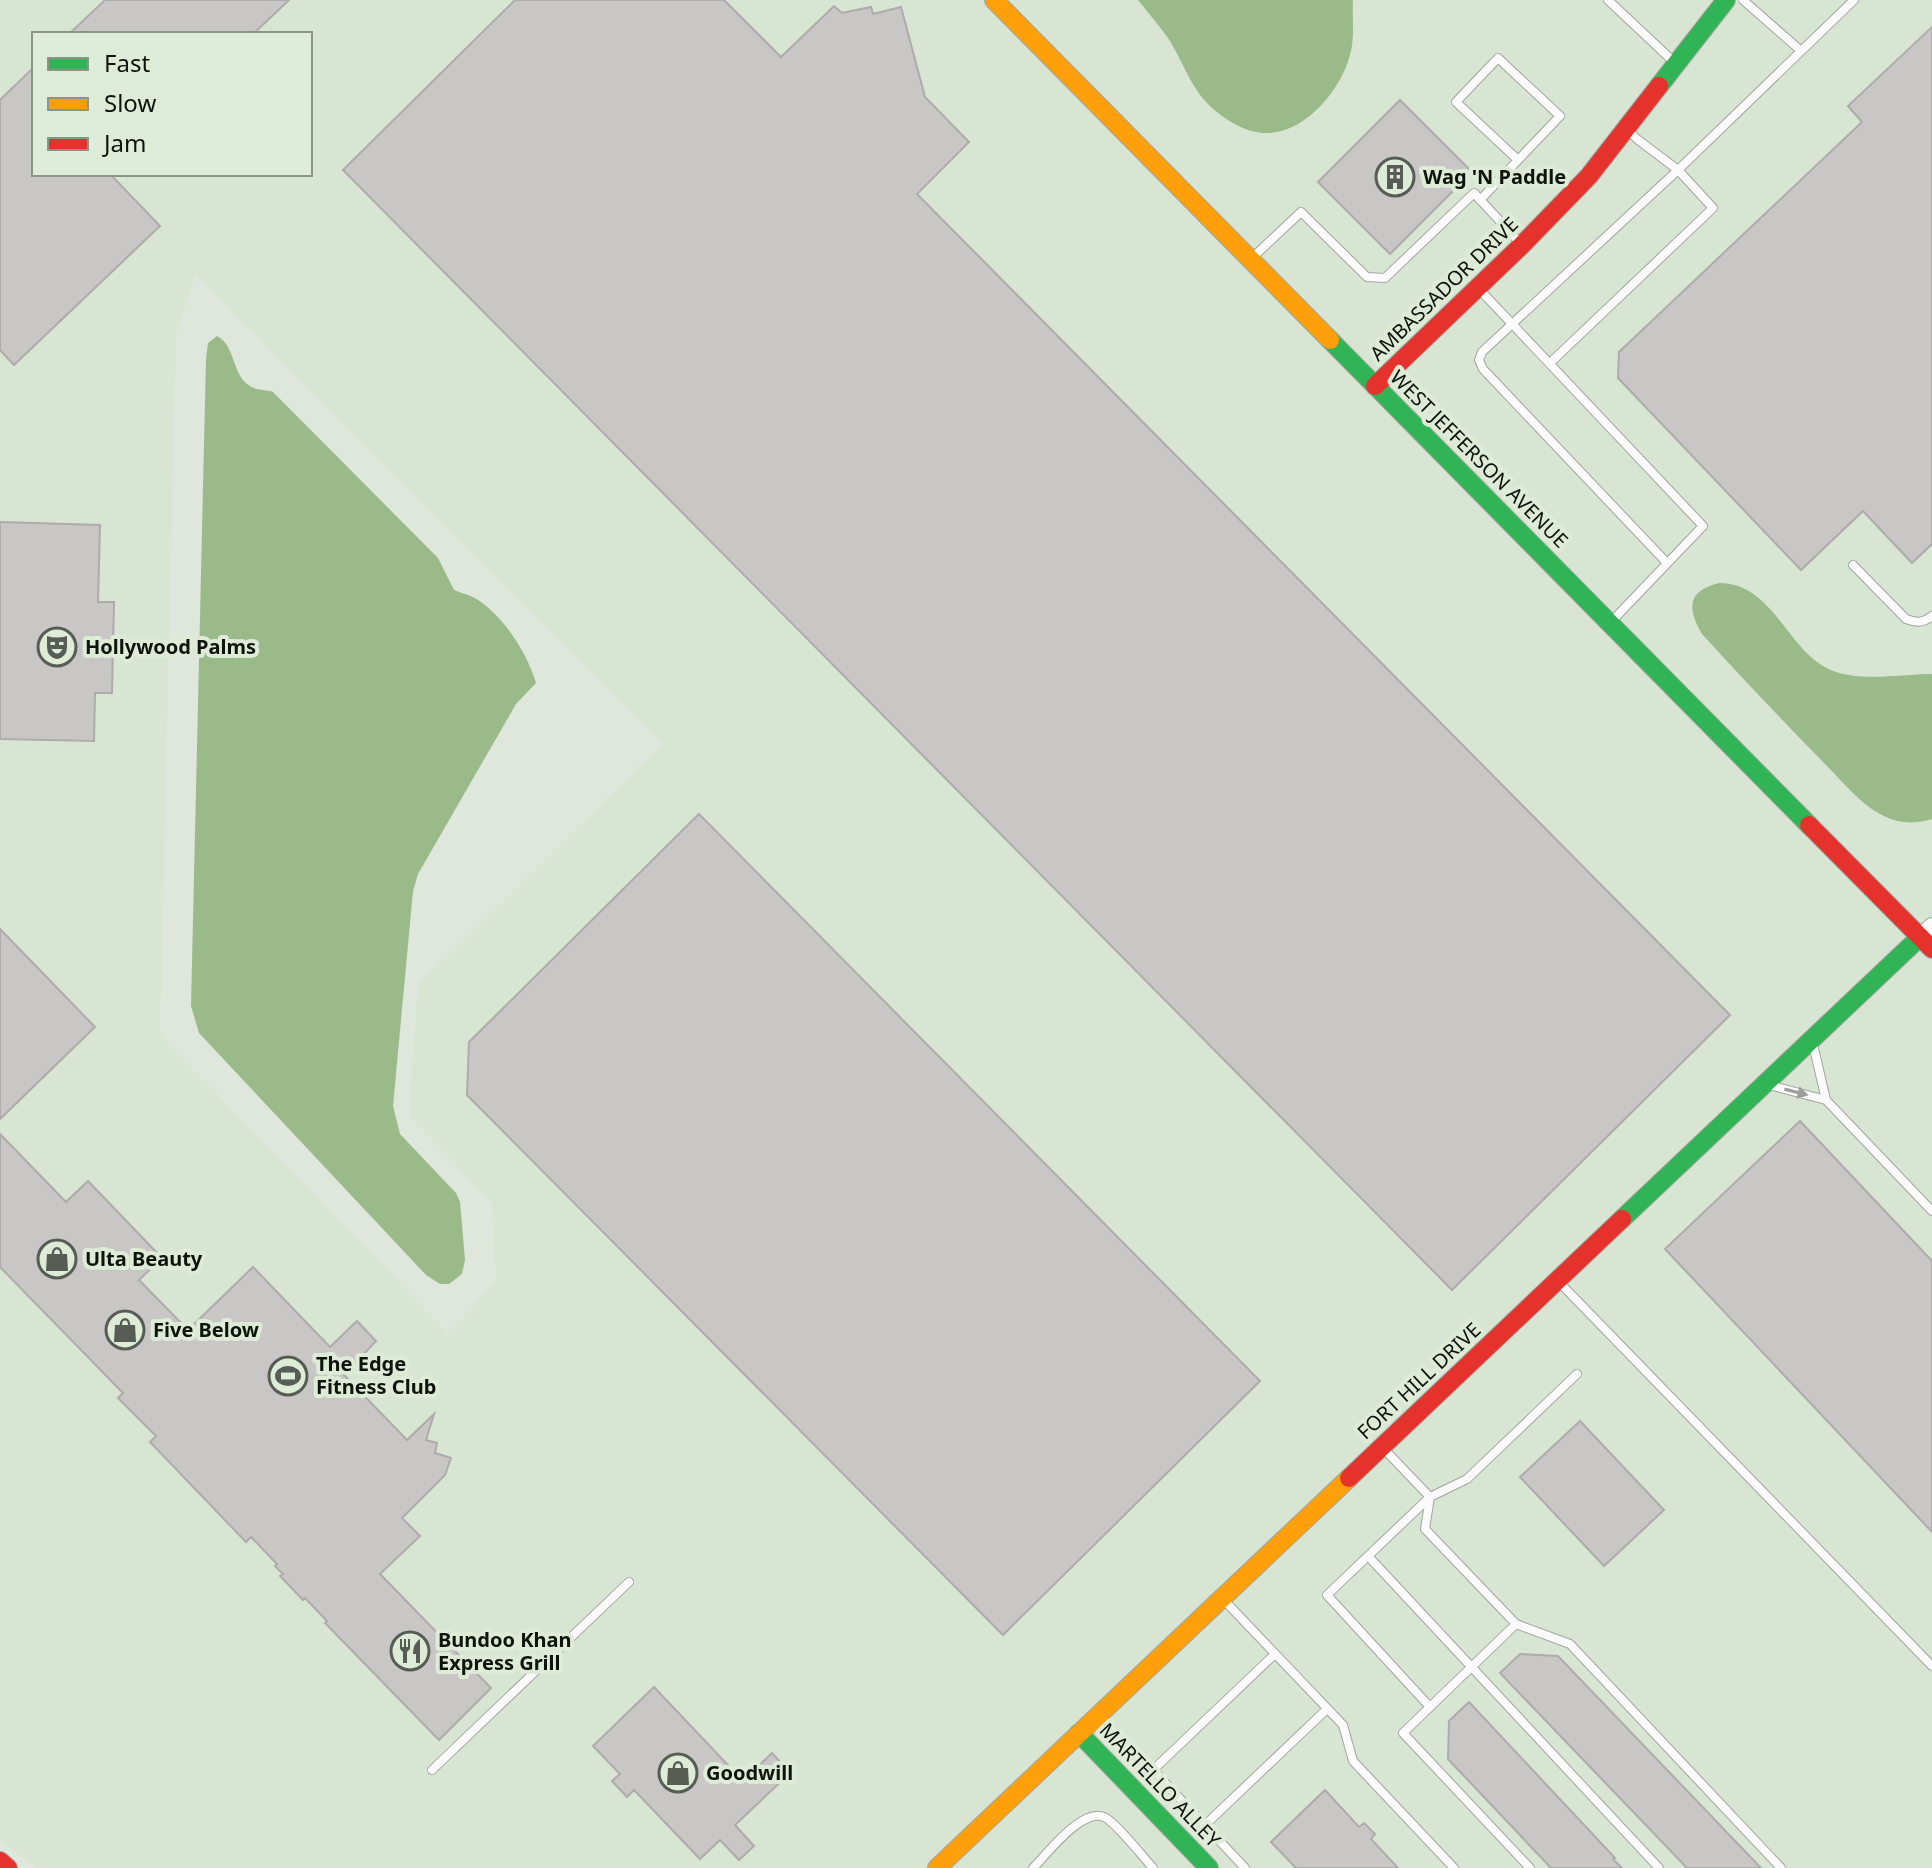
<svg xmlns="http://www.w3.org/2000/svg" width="1932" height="1868" viewBox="0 0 1932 1868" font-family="'Noto Sans',sans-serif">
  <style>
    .built { fill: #d8e5d2; fill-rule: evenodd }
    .water { fill: #9abb89 }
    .building { fill: #c9c7c5; stroke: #adacaa; stroke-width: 2 }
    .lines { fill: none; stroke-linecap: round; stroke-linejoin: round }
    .lane-casing { stroke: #a0a69e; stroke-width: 10 }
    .street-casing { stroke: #a0a69e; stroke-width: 18 }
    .fast-casing { stroke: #a0a69e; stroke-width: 20 }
    .slow-casing { stroke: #a0a69e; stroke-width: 20 }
    .jam-casing { stroke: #a0a69e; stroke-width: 20 }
    .lane { stroke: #fafbfa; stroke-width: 8 }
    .street { stroke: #fafbfa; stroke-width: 16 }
    .fast { stroke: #30b455; stroke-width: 18 }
    .slow { stroke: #ff9f0a; stroke-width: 18 }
    .jam { stroke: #e5322d; stroke-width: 18 }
    .oneway { fill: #9c9e9b }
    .labels { text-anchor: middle; stroke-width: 8; stroke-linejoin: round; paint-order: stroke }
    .poi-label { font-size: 20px; font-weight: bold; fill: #0e130c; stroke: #ddebd7; text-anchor: start }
    .street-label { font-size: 20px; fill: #0e130c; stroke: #ddebd7 }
  </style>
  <rect width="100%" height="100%" fill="#dfe6dc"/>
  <path class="built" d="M 0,0 L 1932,0 L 1932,1868 L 35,1868 L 0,1839 ZM 34,34 L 310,34 L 310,174 L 34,174 ZM 196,275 L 662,744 L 418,985 L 409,1116 L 492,1202 L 496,1282 L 448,1333 L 160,1035 L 176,333 Z"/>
  <g class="water">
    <path d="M 1138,0 L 1353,0 C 1352,18 1355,38 1350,55 C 1341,90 1304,135 1264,133 C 1244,132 1224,119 1210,106 C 1190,87 1183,61 1168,38 C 1159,25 1148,13 1138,0 Z"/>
    <path d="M 217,336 C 237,346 231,379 254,388 C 259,390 267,390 273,392 L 438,558 L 454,590 C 461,593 471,595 478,600 C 505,618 527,653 536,683 L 516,704 L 418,874 L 413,891 L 393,1106 L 400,1134 L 456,1193 L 460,1202 L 465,1260 L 462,1274 L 449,1284 L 440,1284 L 426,1275 L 199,1033 L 191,1006 L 206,358 L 208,343 Z"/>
    <path d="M 1720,583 C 1775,584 1787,653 1833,671 C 1863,682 1901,674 1932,674 L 1932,819 C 1916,824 1900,824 1884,816 C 1861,805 1843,782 1825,764 C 1783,721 1742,678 1702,634 C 1687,609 1687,590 1720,583 Z"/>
  </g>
  <g class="building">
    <path d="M 105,0 L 289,0 L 253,34 L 69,34 Z"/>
    <path d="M 515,0 L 724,0 L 781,57 L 834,6 L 842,13 L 871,7 L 873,14 L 901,7 L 925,97 L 969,142 L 917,194 L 1730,1015 L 1452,1290 L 343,170 Z"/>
    <path d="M 1932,27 L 1932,544 L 1912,563 L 1863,511 L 1801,570 L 1618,378 L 1619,352 L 1862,122 L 1848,106 Z"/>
    <path d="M 34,67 L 34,174 L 110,174 L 160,226 L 14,365 L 0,350 L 0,100 Z"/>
    <path d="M 1400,100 L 1472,172 L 1390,254 L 1318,182 Z"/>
    <path d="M 0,522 L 100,525 L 98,602 L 114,602 L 112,693 L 95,693 L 94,741 L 0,739 Z"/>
    <path d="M 699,814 L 1260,1381 L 1003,1635 L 467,1095 L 469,1042 Z"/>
    <path d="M 0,929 L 95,1027 L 0,1119 Z"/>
    <path d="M 1800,1121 L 1932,1261 L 1932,1532 L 1665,1249 Z"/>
    <path d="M 0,1134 L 66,1202 L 88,1181 L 162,1258 L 139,1280 L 188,1330 L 253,1267 L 330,1347 L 357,1321 L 376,1341 L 344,1375 L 407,1440 L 434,1414 L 426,1440 L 437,1443 L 435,1453 L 451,1458 L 445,1475 L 402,1518 L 420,1536 L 380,1574 L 491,1688 L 439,1740 L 325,1623 L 327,1621 L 305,1598 L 303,1600 L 280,1576 L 283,1574 L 275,1566 L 277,1564 L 251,1537 L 246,1542 L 150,1442 L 156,1436 L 118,1398 L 123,1393 L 0,1267 Z"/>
    <path d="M 1580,1421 L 1664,1510 L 1604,1566 L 1520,1477 Z"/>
    <path d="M 1520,1654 L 1558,1656 L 1761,1868 L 1687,1868 L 1500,1673 Z"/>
    <path d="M 654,1687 L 743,1781 L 772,1753 L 790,1773 L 735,1825 L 754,1846 L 739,1860 L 720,1840 L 700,1859 L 634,1790 L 627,1797 L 612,1781 L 620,1774 L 593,1746 Z"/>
    <path d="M 1469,1702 L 1615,1858 L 1613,1859 L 1622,1868 L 1551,1868 L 1448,1759 L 1449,1721 Z"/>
    <path d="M 1325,1790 L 1359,1827 L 1364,1823 L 1375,1834 L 1371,1839 L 1398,1868 L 1296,1868 L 1271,1842 Z"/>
  </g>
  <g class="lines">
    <g class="lane-casing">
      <g id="lane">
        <path d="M 1608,0 L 1675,63"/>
        <path d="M 1743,0 L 1800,50"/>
        <path d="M 1480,200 L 1560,116 L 1498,58 L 1456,102 L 1518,160"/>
        <path d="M 1251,259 L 1301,212 L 1367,277 L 1385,278 L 1474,193 L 1521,244"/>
        <path d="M 1480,290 L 1703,526 L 1611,622"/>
        <path d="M 1550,363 L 1713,208 L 1678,170 L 1637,139 L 1627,129"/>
        <path d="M 1667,563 L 1483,369 L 1479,360 L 1482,352 L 1678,170 L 1854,0"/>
        <path d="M 1853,565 L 1906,619 C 1917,623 1923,623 1932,616"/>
        <path d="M 1813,1044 L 1826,1100 L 1932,1211"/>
        <path d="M 1769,1085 L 1826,1100"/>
        <path d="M 1559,1282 L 1932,1666"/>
        <path d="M 1384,1449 L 1430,1497 L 1425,1529 L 1516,1624 L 1570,1644 L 1781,1868"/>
        <path d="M 1368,1556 L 1659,1868"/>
        <path d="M 1222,1598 L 1343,1725 L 1353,1761 L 1454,1868"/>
        <path d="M 1516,1624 L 1403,1733 L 1530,1868"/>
        <path d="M 1430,1707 L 1327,1595 L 1430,1497 L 1467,1479 L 1577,1374"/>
        <path d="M 432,1770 L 629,1582"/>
        <path d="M 1205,1825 L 1327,1709"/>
        <path d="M 1033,1868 C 1048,1853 1084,1805 1106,1818 C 1119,1826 1142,1856 1153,1868"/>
        <path d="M 1245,1868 L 1153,1770 L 1275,1654"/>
      </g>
    </g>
    <g class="street-casing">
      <path id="street" d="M 1920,937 L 1932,926"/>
    </g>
    <g class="fast-casing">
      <g id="fast">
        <path d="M 1659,86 L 1726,0"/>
        <path d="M 1330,340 L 1809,825"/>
        <path d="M 1622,1219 L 1920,937"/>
        <path d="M 1079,1733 L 1209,1868"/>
      </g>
    </g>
    <g class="slow-casing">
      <g id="slow">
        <path d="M 994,0 L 1330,340"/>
        <path d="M 937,1868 L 1349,1478"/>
      </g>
    </g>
    <g class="jam-casing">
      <g id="jam">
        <path d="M 1375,386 L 1522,245 L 1589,176 L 1659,86"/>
        <path d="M 1809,825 L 1932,949"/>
        <path d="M 1349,1478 L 1622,1219"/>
        <path d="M 0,1861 L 8,1868"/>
      </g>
    </g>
    <use href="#lane" class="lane"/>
    <use href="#street" class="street"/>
    <use href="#fast" class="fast"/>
    <use href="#slow" class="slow"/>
    <use href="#jam" class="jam"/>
  </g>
  <defs><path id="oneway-solid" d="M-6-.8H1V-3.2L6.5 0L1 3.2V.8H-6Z" transform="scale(2)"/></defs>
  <use class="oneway" href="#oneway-solid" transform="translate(1796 1092) rotate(14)"/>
  <defs>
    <g id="building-ring" transform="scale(2)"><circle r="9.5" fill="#ddebd7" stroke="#575d55" stroke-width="1.5"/><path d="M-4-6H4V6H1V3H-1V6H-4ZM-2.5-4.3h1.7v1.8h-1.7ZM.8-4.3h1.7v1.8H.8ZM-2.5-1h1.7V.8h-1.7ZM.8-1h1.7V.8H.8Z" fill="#575d55"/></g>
    <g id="theatre-ring" transform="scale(2)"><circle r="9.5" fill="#ddebd7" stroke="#575d55" stroke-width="1.5"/><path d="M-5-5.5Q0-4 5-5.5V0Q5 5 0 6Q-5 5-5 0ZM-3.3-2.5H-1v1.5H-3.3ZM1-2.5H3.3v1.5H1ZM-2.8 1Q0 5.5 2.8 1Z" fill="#575d55"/></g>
    <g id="shop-ring" transform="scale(2)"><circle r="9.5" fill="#ddebd7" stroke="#575d55" stroke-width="1.5"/><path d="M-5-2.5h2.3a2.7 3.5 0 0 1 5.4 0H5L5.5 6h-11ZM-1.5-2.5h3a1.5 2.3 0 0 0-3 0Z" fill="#575d55"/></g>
    <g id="stadium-ring" transform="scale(2)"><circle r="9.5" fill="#ddebd7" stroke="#575d55" stroke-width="1.5"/><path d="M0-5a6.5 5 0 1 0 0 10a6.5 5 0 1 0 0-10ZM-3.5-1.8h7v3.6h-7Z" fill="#575d55"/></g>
    <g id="restaurant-ring" transform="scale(2)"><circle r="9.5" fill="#ddebd7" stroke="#575d55" stroke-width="1.5"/><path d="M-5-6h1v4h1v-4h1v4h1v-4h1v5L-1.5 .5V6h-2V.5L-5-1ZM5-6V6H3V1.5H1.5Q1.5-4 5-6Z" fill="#575d55"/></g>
  </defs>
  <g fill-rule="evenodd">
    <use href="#building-ring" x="1395" y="177"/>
    <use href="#theatre-ring" x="57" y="647"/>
    <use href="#shop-ring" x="57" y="1259"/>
    <use href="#shop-ring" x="125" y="1330"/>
    <use href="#stadium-ring" x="288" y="1376"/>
    <use href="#restaurant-ring" x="410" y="1651"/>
    <use href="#shop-ring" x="678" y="1773"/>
  </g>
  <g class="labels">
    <g class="poi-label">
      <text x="1423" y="184">Wag 'N Paddle</text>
      <text x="85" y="654">Hollywood Palms</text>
      <text x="85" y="1266">Ulta Beauty</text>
      <text x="153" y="1337">Five Below</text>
      <text x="316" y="1371">The Edge<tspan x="316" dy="23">Fitness Club</tspan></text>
      <text x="438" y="1647">Bundoo Khan<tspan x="438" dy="23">Express Grill</tspan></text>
      <text x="706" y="1780">Goodwill</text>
    </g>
    <g class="street-label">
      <text transform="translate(1444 289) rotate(-44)" y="7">AMBASSADOR DRIVE</text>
      <text transform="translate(1479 459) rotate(45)" y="7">WEST JEFFERSON AVENUE</text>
      <text transform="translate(1419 1381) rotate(-43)" y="7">FORT HILL DRIVE</text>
      <text transform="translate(1160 1785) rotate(46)" y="7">MARTELLO ALLEY</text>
    </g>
  </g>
  <rect x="32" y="32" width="280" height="144" fill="#ddebd7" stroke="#8a9586" stroke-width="2"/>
  <rect x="48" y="58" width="40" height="12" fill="#30b455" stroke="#8a9586" stroke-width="2"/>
  <text x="104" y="72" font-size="24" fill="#0e130c">Fast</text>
  <rect x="48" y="98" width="40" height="12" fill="#ff9f0a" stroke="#8a9586" stroke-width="2"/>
  <text x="104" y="112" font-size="24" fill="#0e130c">Slow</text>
  <rect x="48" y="138" width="40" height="12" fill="#e5322d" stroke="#8a9586" stroke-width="2"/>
  <text x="104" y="152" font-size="24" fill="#0e130c">Jam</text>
</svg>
